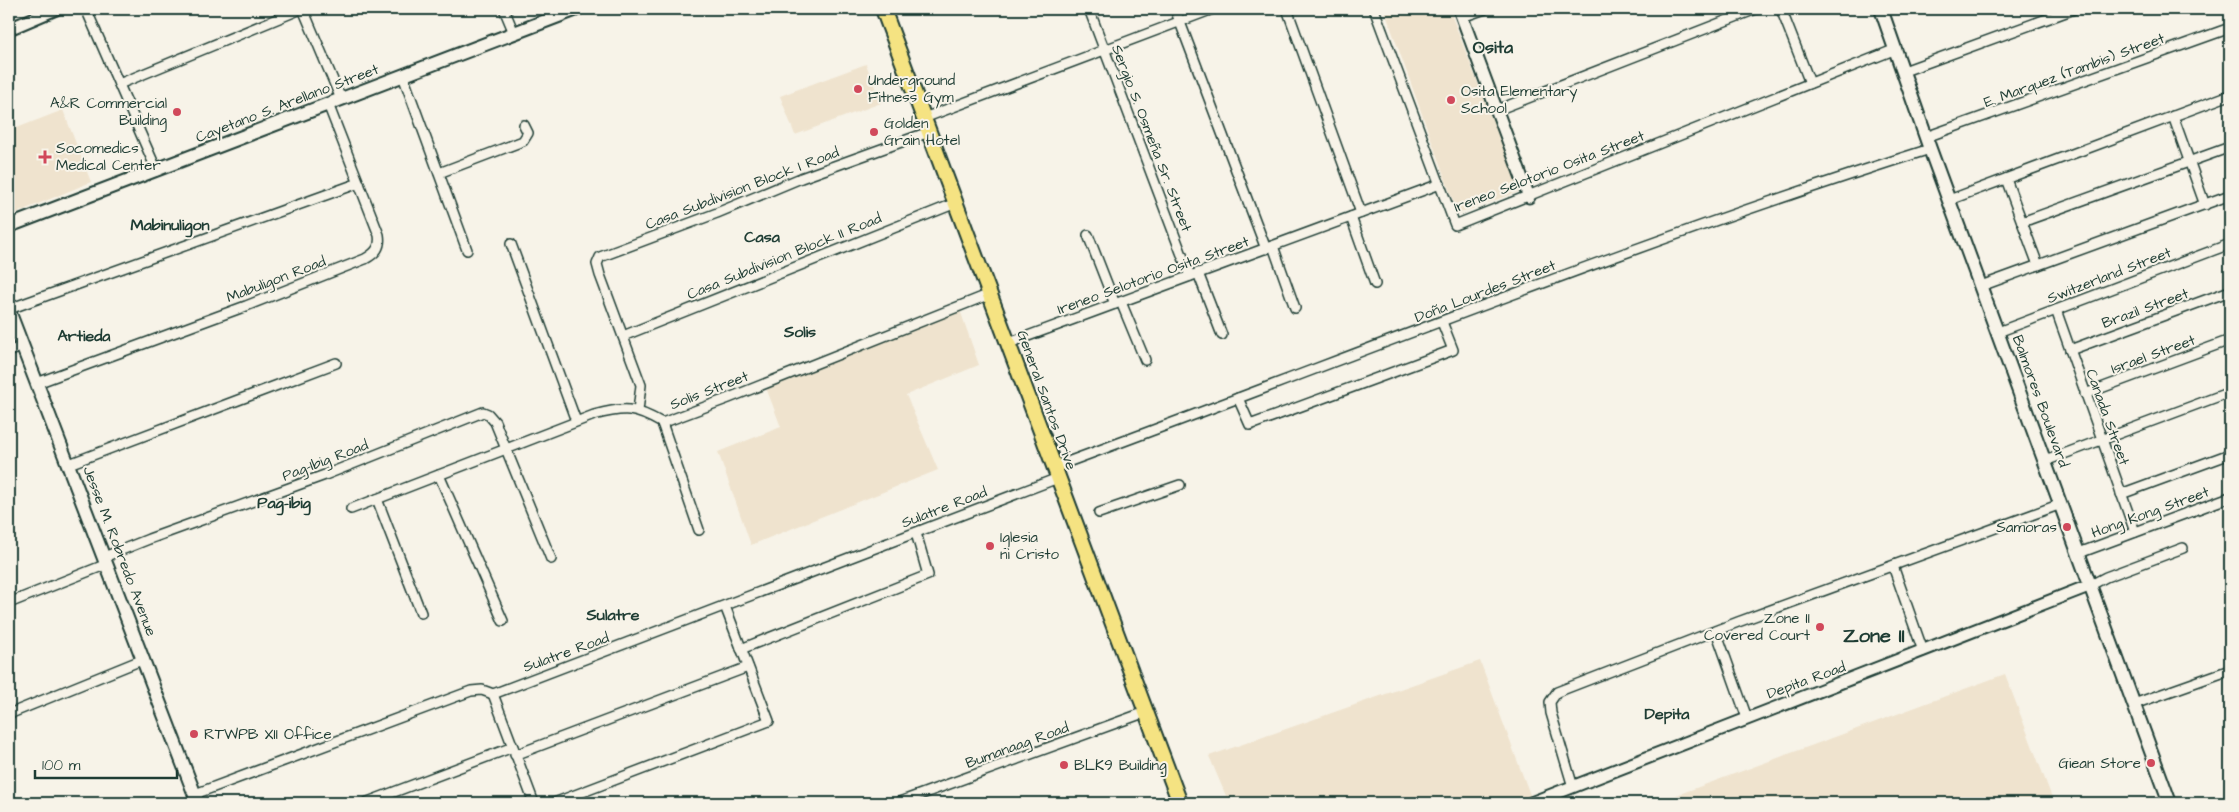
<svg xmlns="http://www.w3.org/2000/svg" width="2239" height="812" viewBox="0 0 2239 812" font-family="'Architects Daughter',sans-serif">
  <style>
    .built { fill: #efe3ce }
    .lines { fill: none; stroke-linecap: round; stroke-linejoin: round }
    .minor-casing { stroke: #1f3d34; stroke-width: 12 }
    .tertiary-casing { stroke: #1f3d34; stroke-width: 15 }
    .secondary-casing { stroke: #1f3d34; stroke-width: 16 }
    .trunk-casing { stroke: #1f3d34; stroke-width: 18 }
    .minor { stroke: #f7f3e8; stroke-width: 9 }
    .tertiary { stroke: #f7f3e8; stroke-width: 11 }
    .secondary { stroke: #f7f3e8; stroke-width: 12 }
    .trunk { stroke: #f5e382; stroke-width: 14 }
    .poi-dot { fill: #d1495b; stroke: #f7f3e8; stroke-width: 2 }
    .labels { text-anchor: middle; stroke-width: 4; stroke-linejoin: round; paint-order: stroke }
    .street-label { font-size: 15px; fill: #1f3d34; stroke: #f7f3e8 }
    .poi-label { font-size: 15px; fill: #1f3d34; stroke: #f7f3e8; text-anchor: start }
    .neighbourhood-label { font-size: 16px; font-weight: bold; fill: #1f3d34; stroke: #f7f3e8 }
    .quarter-label { font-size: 18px; font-weight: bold; fill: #1f3d34; stroke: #f7f3e8 }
    .district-label { font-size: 20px; font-weight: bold; fill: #1f3d34; stroke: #f7f3e8 }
  </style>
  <rect width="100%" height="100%" fill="#f7f3e8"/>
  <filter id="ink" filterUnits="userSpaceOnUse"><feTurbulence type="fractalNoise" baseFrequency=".02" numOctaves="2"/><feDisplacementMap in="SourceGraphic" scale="10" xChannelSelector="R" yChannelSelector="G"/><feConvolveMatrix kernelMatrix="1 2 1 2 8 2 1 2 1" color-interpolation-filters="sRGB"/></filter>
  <g filter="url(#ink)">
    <g class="built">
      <path d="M 1384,9 L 1449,9 L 1520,191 L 1458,214 Z"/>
      <path d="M 866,64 L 881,103 L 795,135 L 780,96 Z"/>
      <path d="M 63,110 L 91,182 L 9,216 L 9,131 Z"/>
      <path d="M 960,310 L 979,365 L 906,395 L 938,470 L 751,545 L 718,452 L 781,427 L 765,385 Z"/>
      <path d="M 1480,661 L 1532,800 L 1524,803 L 1229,803 L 1209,756 Z"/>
      <path d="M 2005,674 L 2054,803 L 1655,803 L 1854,730 Z"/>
    </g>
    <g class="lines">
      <g class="minor-casing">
        <g id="minor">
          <path d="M 86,9 L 157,171"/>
          <path d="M 303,9 L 341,99"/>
          <path d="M 504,9 L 514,33"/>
          <path d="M 1089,9 L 1190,276"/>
          <path d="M 1175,9 L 1266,249"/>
          <path d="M 1287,9 L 1361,213"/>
          <path d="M 1374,9 L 1455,225 L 1896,49"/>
          <path d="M 1781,9 L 1810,83"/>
          <path d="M 1462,17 L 1485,9"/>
          <path d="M 1904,71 L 2074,9"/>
          <path d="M 403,76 L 467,250"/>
          <path d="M 119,84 L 301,9"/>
          <path d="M 1497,110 L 1756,9"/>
          <path d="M 2173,116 L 2205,205"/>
          <path d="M 924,118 L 1213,9"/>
          <path d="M 1926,137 L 2230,28"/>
          <path d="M 439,173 L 523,141 L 528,133 L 524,125"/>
          <path d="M 2006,179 L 2038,265"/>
          <path d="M 1949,200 L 2230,95"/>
          <path d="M 1351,217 L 1375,284"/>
          <path d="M 2022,222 L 2230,147"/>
          <path d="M 1088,235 L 1115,304"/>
          <path d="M 511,244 L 576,421"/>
          <path d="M 1273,246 L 1295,308"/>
          <path d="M 1198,273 L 1222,335"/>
          <path d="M 1981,286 L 2230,195"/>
          <path d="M 1121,302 L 1145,360"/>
          <path d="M 9,309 L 359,183"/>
          <path d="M 2056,310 L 2135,532"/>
          <path d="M 1998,332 L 2230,244"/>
          <path d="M 623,336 L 956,203"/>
          <path d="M 1009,343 L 1440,184"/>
          <path d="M 2070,350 L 2230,291"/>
          <path d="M 9,352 L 22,346"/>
          <path d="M 37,383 L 246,306 L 365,259 C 376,253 381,247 379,235 L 328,104"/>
          <path d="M 2085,394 L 2230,340"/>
          <path d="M 1238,398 L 1250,425 L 1453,350 L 1442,322"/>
          <path d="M 638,411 L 641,385 L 600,275 L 597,264 L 600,257 L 717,213 L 801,178 L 929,132"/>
          <path d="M 662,423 L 699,530"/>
          <path d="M 2045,461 L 2230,392"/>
          <path d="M 69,464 L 336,363"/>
          <path d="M 1054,467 C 1345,360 1634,242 1930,149"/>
          <path d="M 439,475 L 503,621"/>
          <path d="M 2121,494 L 2230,454"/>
          <path d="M 377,499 L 421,613"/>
          <path d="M 351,509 L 594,415 C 625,407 634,407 662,423 L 729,398 L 990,294"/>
          <path d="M 1099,513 L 1180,485"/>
          <path d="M 2079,553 L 2230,497"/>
          <path d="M 104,557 L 149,539 L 325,475 L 483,412 L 488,414 L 495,422 L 551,559"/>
          <path d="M 1893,566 L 1923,651"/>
          <path d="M 2091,585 L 2106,577 L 2183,548"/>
          <path d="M 9,603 L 107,564"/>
          <path d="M 1716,631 L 1747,718"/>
          <path d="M 741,649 L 928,575 L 916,533"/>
          <path d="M 493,694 L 534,803"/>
          <path d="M 2134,704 L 2230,670"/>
          <path d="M 9,714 L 144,659"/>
          <path d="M 515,755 L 748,667"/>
          <path d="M 1573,787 L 1551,713 L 1550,702 L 1557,692 L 1738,622 L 2061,504"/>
          <path d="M 195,794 L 471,691 L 482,690 L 493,694 L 1058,478"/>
          <path d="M 365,803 L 513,747"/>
          <path d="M 554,803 L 769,721 L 725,606"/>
          <path d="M 897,803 L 1146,712"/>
        </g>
      </g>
      <g class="tertiary-casing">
        <g id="tertiary">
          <path d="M 1459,9 L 1529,197"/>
          <path d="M 9,29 L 56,9"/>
          <path d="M 1531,803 L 2091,585"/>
        </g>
      </g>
      <g class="secondary-casing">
        <g id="secondary">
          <path d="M 1881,9 L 1930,149 L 2170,803"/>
          <path d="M 9,226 L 577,9"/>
          <path d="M 9,311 L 198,803"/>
        </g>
      </g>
      <g class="trunk-casing">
        <path id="trunk" d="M 883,9 L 1180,803"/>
      </g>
      <use href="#minor" class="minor"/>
      <use href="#tertiary" class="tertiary"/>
      <use href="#secondary" class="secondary"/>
      <use href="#trunk" class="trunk"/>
    </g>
  </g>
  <g class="poi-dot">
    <circle cx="858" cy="89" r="5"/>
    <circle cx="1451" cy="100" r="5"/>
    <circle cx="177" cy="112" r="5"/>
    <circle cx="874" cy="132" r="5"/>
    <path d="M42.5 149.5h5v5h5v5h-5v5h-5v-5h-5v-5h5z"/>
    <circle cx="2067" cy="527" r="5"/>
    <circle cx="990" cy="546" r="5"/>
    <circle cx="1820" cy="627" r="5"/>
    <circle cx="194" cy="734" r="5"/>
    <circle cx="2151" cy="763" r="5"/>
    <circle cx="1064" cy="765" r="5"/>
  </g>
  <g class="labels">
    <g class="street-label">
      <text transform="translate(2074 70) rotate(-20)" y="5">E. Marquez (Tambis) Street</text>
      <text transform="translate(287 103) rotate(-21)" y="5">Cayetano S. Arellano Street</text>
      <text transform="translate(1152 138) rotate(69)" y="5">Sergio S. Osmeña Sr. Street</text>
      <text transform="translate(1549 171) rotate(-21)" y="5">Ireneo Selotorio Osita Street</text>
      <text transform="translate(742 188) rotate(-21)" y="5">Casa Subdivision Block I Road</text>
      <text transform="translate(784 256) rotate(-22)" y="5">Casa Subdivision Block II Road</text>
      <text transform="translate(1153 275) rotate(-20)" y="5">Ireneo Selotorio Osita Street</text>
      <text transform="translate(2109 275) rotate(-21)" y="5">Switzerland Street</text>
      <text transform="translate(276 279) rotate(-21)" y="5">Mabuligon Road</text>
      <text transform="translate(1485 291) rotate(-21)" y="5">Doña Lourdes Street</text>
      <text transform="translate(2145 308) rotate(-20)" y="5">Brazil Street</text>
      <text transform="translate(2153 354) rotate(-20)" y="5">Israel Street</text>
      <text transform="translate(709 390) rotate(-21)" y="5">Solis Street</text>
      <text transform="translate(1047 400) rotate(70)" y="5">General Santos Drive</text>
      <text transform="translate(2041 401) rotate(70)" y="5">Balmores Boulevard</text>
      <text transform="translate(2108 417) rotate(70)" y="5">Canada Street</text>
      <text transform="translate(325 460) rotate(-21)" y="5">Pag-Ibig Road</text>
      <text transform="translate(944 507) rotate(-21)" y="5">Sulatre Road</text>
      <text transform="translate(2150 512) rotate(-20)" y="5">Hong Kong Street</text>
      <text transform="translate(120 551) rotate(69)" y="5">Jesse M. Robredo Avenue</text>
      <text transform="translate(566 652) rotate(-20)" y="5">Sulatre Road</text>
      <text transform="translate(1806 680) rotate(-20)" y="5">Depita Road</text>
      <text transform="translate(1017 745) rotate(-20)" y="5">Bumanaag Road</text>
    </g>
    <g class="poi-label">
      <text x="868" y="85">Underground<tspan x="868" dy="17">Fitness Gym</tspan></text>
      <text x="1461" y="96">Osita Elementary<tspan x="1461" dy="17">School</tspan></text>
      <text x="167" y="108" text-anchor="end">A&amp;R Commercial<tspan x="167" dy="17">Building</tspan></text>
      <text x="884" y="128">Golden<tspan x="884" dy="17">Grain Hotel</tspan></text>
      <text x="56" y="153">Socomedics<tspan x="56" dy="17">Medical Center</tspan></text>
      <text x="2057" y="532" text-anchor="end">Samoras</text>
      <text x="1000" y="542">Iglesia<tspan x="1000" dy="17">ni Cristo</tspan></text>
      <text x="1810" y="623" text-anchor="end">Zone II<tspan x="1810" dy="17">Covered Court</tspan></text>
      <text x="204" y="739">RTWPB XII Office</text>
      <text x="2141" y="768" text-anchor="end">Giean Store</text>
      <text x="1074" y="770">BLK9 Building</text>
    </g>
    <g class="neighbourhood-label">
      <text x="170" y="230">Mabinuligon</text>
      <text x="762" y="242">Casa</text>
      <text x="800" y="337">Solis</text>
      <text x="84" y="341">Artieda</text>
      <text x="284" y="508">Pag-ibig</text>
      <text x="613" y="620">Sulatre</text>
      <text x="1667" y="719">Depita</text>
    </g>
    <g class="quarter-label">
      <text x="1493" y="53">Osita</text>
    </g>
    <g class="district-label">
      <text x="1874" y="642">Zone II</text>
    </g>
  </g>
  <rect width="2239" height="812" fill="none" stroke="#f7f3e8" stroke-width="30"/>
  <rect x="15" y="15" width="2209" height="782" fill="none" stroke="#1f3d34" stroke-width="2" filter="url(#ink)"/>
  <path d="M35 770v8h142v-8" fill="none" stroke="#1f3d34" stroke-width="2.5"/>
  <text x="42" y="770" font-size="15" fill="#1f3d34" stroke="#f7f3e8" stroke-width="4" paint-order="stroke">100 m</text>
</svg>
